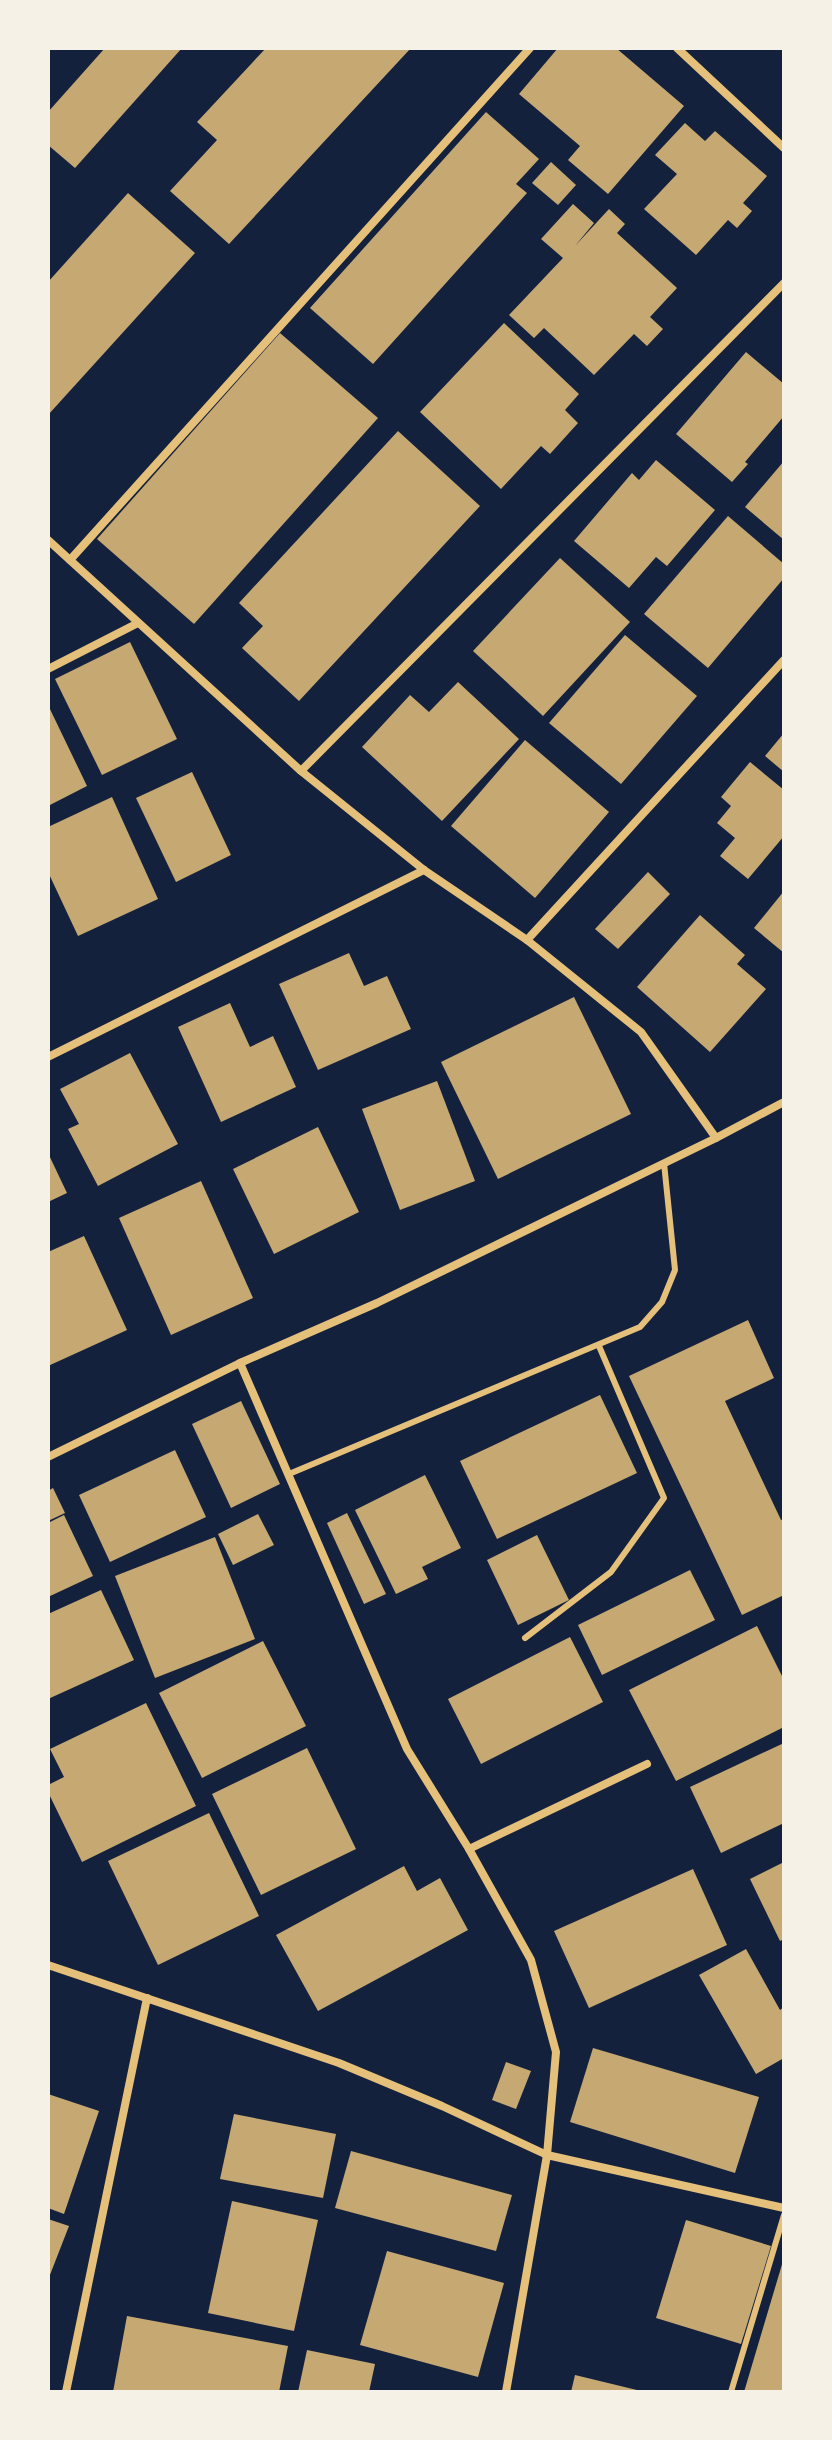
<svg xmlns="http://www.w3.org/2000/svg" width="832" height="2440" viewBox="0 0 832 2440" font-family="'Source Sans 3',sans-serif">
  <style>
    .building { fill: #c6a872 }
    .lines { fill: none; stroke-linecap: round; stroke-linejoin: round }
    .service { stroke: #e5c07b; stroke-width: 6 }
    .minor { stroke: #e5c07b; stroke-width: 8 }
  </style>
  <rect width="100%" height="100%" fill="#14213d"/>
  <g class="building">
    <path d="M 105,48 L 182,48 L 75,168 L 48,145 L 48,112 Z"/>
    <path d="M 266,48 L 411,48 L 229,244 L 170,191 L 217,140 L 197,122 Z"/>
    <path d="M 558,48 L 616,48 L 684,106 L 608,194 L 568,160 L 580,146 L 519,94 Z"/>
    <path d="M 486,112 L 539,159 L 516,184 L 527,193 L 373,364 L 310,308 Z"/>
    <path d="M 685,123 L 705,141 L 715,131 L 767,176 L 743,203 L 752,211 L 737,228 L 728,220 L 696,255 L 644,209 L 677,174 L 655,155 Z"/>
    <path d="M 551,162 L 576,185 L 558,205 L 532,183 Z"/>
    <path d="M 128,193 L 195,253 L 48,415 L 48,282 Z"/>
    <path d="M 573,204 L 594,223 L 575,246 L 609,209 L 625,224 L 617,233 L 677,288 L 650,317 L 663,329 L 647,346 L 634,334 L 594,375 L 544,328 L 534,338 L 509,315 L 563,258 L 541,239 Z"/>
    <path d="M 504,323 L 579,394 L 565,410 L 578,423 L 550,454 L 541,446 L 501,489 L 420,412 Z"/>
    <path d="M 280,333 L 378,418 L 194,624 L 97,539 Z"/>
    <path d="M 746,352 L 784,384 L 784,416 L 745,462 L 748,464 L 732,482 L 676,434 Z"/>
    <path d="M 398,431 L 480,506 L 299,701 L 242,648 L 263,626 L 239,603 Z"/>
    <path d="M 656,460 L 715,510 L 667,566 L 656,557 L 629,588 L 574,541 L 632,473 L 639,480 Z"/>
    <path d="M 784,461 L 784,540 L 745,507 Z"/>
    <path d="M 728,516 L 784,564 L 784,578 L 708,668 L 644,614 Z"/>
    <path d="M 560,558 L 630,622 L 543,716 L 473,651 Z"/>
    <path d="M 625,635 L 697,696 L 621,784 L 549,723 Z"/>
    <path d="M 130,642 L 177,739 L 102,775 L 55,679 Z"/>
    <path d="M 458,682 L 519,739 L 442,821 L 362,747 L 410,695 L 429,712 Z"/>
    <path d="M 48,705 L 87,786 L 48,806 Z"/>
    <path d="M 784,733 L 784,772 L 765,756 Z"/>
    <path d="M 525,740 L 609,812 L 535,898 L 451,826 Z"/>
    <path d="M 750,762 L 784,790 L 784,836 L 748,879 L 720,856 L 735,838 L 717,823 L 731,806 L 721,797 Z"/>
    <path d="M 192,772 L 231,855 L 176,882 L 136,798 Z"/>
    <path d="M 112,797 L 158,899 L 78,936 L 48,872 L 48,827 Z"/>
    <path d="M 648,872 L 670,894 L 618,949 L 595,929 Z"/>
    <path d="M 784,891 L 784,953 L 754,928 Z"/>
    <path d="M 700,915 L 745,955 L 737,964 L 766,989 L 710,1052 L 637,987 Z"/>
    <path d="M 349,953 L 364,986 L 387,976 L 411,1029 L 318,1070 L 279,984 Z"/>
    <path d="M 574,997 L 631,1114 L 498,1179 L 441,1062 Z"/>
    <path d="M 230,1003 L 250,1047 L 273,1036 L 296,1087 L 221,1122 L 178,1027 Z"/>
    <path d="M 130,1053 L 178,1144 L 98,1186 L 68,1129 L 79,1124 L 60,1089 Z"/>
    <path d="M 437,1081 L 475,1181 L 400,1210 L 362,1109 Z"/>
    <path d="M 318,1127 L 359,1212 L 274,1254 L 233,1169 Z"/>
    <path d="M 48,1153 L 67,1193 L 48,1202 Z"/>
    <path d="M 201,1181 L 253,1298 L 171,1335 L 119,1218 Z"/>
    <path d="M 84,1236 L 127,1330 L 48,1366 L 48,1252 Z"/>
    <path d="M 748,1320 L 774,1378 L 725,1401 L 781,1520 L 784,1519 L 784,1595 L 742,1615 L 629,1376 Z"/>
    <path d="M 600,1395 L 637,1473 L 497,1539 L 460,1461 Z"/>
    <path d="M 241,1401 L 280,1484 L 231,1508 L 192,1424 Z"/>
    <path d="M 175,1450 L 206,1517 L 110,1562 L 79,1495 Z"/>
    <path d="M 425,1475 L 461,1548 L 422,1567 L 428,1579 L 396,1594 L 355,1510 Z"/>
    <path d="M 53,1488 L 65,1513 L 48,1521 L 48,1491 Z"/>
    <path d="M 347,1513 L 386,1594 L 364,1604 L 327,1523 Z"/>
    <path d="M 258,1514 L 274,1545 L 233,1565 L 218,1534 Z"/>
    <path d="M 64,1515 L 93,1576 L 48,1597 L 48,1523 Z"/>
    <path d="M 537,1535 L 569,1600 L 518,1625 L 487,1560 Z"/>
    <path d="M 215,1537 L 255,1639 L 155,1678 L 115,1576 Z"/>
    <path d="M 690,1570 L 715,1620 L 602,1675 L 578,1625 Z"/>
    <path d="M 101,1590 L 134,1660 L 48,1699 L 48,1614 Z"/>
    <path d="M 757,1626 L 784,1680 L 784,1727 L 676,1781 L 629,1690 Z"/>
    <path d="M 570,1637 L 603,1702 L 481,1764 L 448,1699 Z"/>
    <path d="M 263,1641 L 306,1726 L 202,1778 L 159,1693 Z"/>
    <path d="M 146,1703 L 196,1806 L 82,1862 L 48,1792 L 48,1785 L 64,1777 L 50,1749 Z"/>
    <path d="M 784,1743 L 784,1823 L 721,1853 L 690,1787 Z"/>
    <path d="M 307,1748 L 356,1849 L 261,1895 L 212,1794 Z"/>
    <path d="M 209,1813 L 259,1916 L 158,1965 L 108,1861 Z"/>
    <path d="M 784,1862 L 784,1939 L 780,1941 L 750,1879 Z"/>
    <path d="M 404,1866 L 417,1891 L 440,1878 L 468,1930 L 318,2011 L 276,1935 Z"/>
    <path d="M 693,1869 L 727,1945 L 589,2008 L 554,1931 Z"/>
    <path d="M 746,1949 L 780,2010 L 784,2007 L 784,2058 L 756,2074 L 699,1975 Z"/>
    <path d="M 593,2048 L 759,2097 L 735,2173 L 570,2122 Z"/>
    <path d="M 506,2062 L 531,2071 L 516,2109 L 492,2100 Z"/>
    <path d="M 48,2094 L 99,2111 L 64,2214 L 48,2208 Z"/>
    <path d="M 234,2114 L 336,2134 L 323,2198 L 220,2179 Z"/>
    <path d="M 351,2151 L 512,2195 L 496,2251 L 335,2208 Z"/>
    <path d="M 232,2201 L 318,2220 L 294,2331 L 208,2313 Z"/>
    <path d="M 48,2219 L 69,2226 L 48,2280 Z"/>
    <path d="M 686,2220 L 771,2246 L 741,2344 L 656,2318 Z"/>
    <path d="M 387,2251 L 504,2283 L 478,2377 L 360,2345 Z"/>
    <path d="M 783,2261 L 783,2392 L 744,2392 Z"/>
    <path d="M 127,2316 L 288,2346 L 279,2392 L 113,2392 Z"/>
    <path d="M 307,2350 L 375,2364 L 369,2392 L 298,2392 Z"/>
    <path d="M 575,2375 L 641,2391 L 641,2392 L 571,2392 Z"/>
  </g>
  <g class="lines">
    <g class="service">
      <path d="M 289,1474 L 640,1327 L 662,1302 L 675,1270 L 664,1163"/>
      <path d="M 525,1638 L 611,1572 L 664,1498 L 599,1346"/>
      <path d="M 731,2392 L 784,2215"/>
    </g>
    <g class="minor">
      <path d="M 677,48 L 784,148"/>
      <path d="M 48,540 L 301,771 L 424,870 L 527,940 L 641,1032 L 716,1138"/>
      <path d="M 70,560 L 530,48"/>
      <path d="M 48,669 L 138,623"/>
      <path d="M 301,771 L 784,283"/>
      <path d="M 527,940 L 784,660"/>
      <path d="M 48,1057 L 424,870"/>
      <path d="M 240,1363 L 407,1749 L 469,1849 L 531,1960 L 556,2052 L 547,2155 L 506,2392"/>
      <path d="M 48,1457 L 240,1363 L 377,1303 L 716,1138 L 784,1102"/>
      <path d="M 469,1849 L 647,1764"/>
      <path d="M 48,1965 L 339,2063 L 442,2106 L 547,2155 L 784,2208"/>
      <path d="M 66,2392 L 147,1998"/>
    </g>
  </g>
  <rect width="832" height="2440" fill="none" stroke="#f6f1e7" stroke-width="100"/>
</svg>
